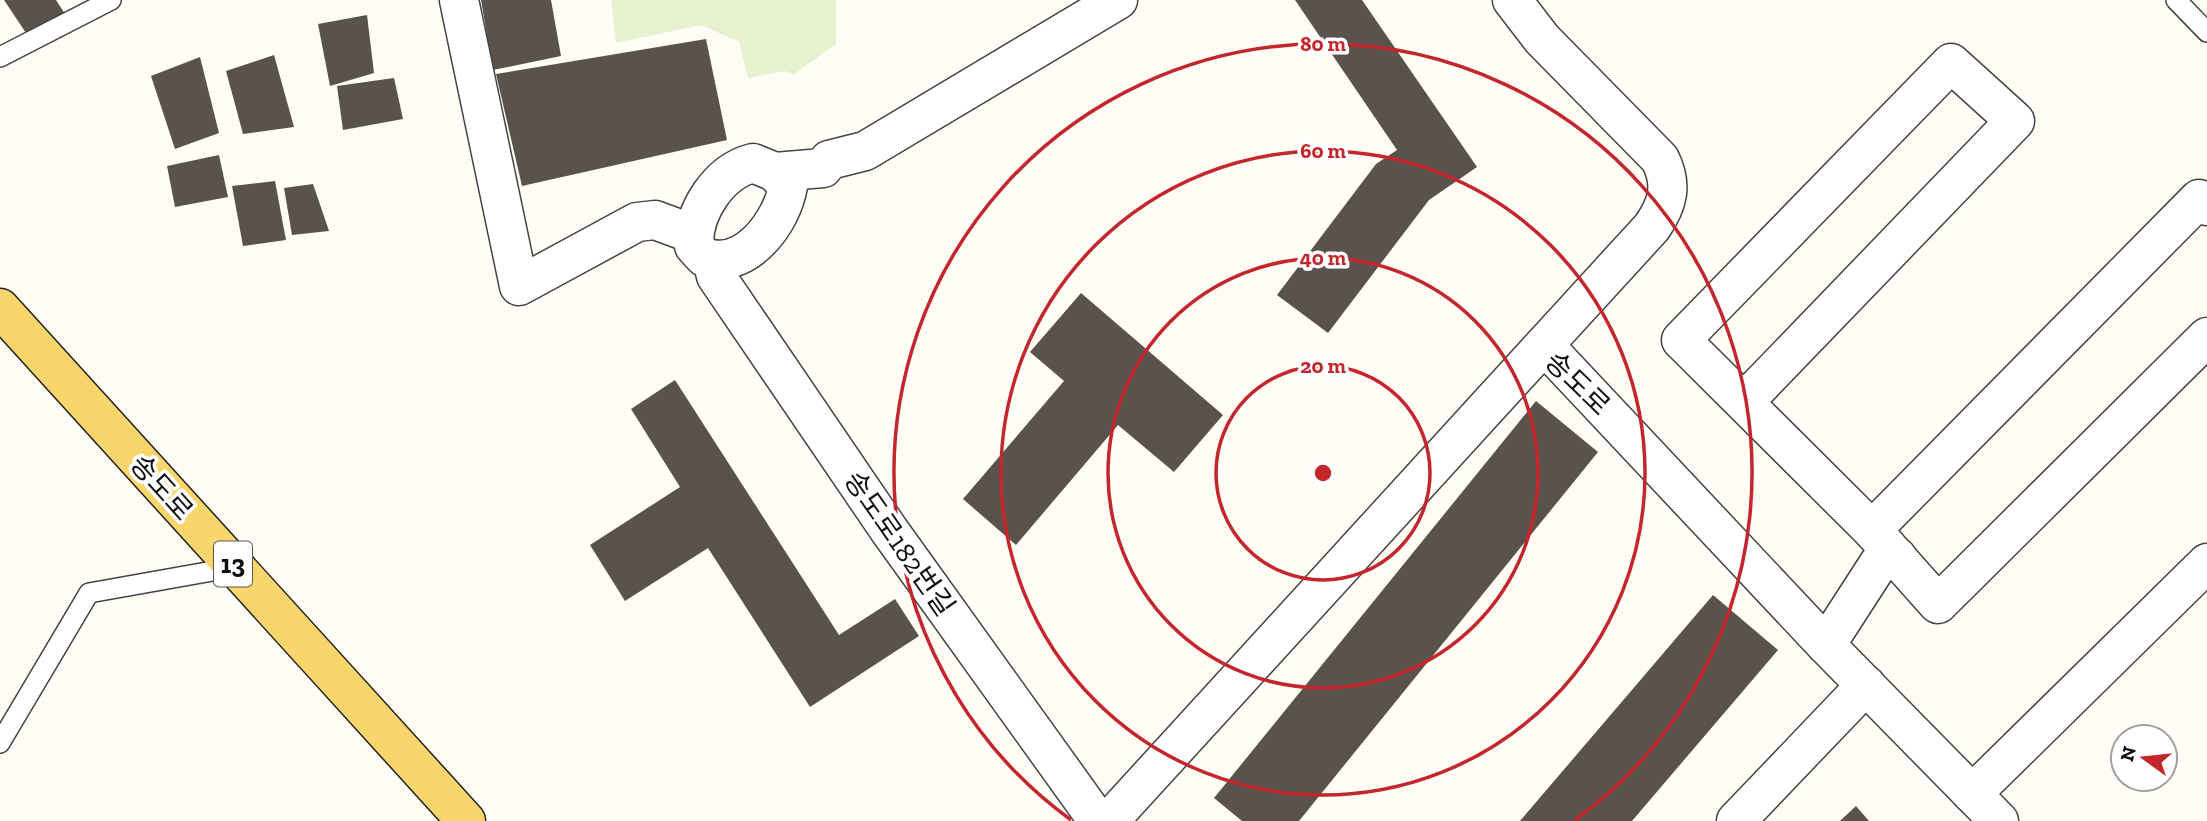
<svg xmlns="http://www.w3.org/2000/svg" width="2207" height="821" viewBox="0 0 2207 821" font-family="'Zilla Slab','Noto Sans KR',serif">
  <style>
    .pitch { fill: #e6f2cf }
    .building { fill: #5a524d }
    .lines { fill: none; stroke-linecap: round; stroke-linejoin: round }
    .lane-casing { stroke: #444; stroke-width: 22 }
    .street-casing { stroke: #444; stroke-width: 41 }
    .primary-casing { stroke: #222; stroke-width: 41 }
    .lane { stroke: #fff; stroke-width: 19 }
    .street { stroke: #fff; stroke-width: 38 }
    .primary { stroke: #f9d66b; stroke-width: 38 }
    .ring { fill: none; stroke: #c4262e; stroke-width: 3.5 }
    .labels { text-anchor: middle; stroke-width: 7; stroke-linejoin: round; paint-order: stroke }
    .shield { fill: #fff; stroke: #585858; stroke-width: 2 }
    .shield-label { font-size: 26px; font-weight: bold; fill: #111 }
    .street-label { font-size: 28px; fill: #111; stroke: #fff }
    .centre { fill: #c4262e; stroke: #fff; stroke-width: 3.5 }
    .ring-label { font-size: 21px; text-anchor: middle; font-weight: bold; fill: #c4262e; stroke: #fff; stroke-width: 7; stroke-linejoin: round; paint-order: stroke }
  </style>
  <rect width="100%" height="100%" fill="#fffdf5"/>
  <path class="pitch" d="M 611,0 L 836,0 L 836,44 L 793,75 L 785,71 L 748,78 L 739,42 L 701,25 L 616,43 Z"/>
  <g class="building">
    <path d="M 4,0 L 56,0 L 67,17 L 28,36 Z"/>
    <path d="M 481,0 L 551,0 L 561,56 L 493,70 Z"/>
    <path d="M 1295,0 L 1362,0 L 1477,167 L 1429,200 L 1328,333 L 1277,295 L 1376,164 L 1397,150 Z"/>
    <path d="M 367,15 L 374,73 L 330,86 L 318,24 Z"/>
    <path d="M 706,39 L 727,140 L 522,186 L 496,74 Z"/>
    <path d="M 274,55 L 294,127 L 243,134 L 226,71 Z"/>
    <path d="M 200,57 L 219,133 L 175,149 L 151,76 Z"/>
    <path d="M 394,78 L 403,119 L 343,130 L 337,86 Z"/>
    <path d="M 219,155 L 228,197 L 175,207 L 167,166 Z"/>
    <path d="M 275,181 L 286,240 L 243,246 L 232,186 Z"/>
    <path d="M 313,184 L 329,231 L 292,235 L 284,188 Z"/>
    <path d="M 1081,293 L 1223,415 L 1174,472 L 1118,425 L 1016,545 L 963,499 L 1064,381 L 1030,352 Z"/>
    <path d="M 675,380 L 839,635 L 895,599 L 919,636 L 810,707 L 708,548 L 625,601 L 590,545 L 680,487 L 631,409 Z"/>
    <path d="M 1536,401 L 1598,452 L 1299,821 L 1242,821 L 1214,798 Z"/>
    <path d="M 1713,595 L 1778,650 L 1632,821 L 1520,821 Z"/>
    <path d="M 1856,806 L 1869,821 L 1840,821 Z"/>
  </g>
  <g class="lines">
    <g class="lane-casing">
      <g id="lane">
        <path d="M 2176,0 L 2207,32"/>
        <path d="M 0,57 L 111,0"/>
        <path d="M 0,743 L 89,593 L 235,567"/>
      </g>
    </g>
    <g class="street-casing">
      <g id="street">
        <path d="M 459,0 L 519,286 L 637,222 L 655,220 L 693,234"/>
        <path d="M 1512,0 L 1542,39 L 1660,159 C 1673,185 1668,204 1652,227 L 1544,345"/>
        <path d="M 753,163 L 775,172 L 788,186 C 782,222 745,272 704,257 L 694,246 C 693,212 718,172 753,163 Z"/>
        <path d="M 775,172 L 823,168 L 829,160 L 865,151 L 1118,0"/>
        <path d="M 2207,206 L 2199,199 L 1872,530 L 1938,604 L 2207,337"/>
        <path d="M 712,260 L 716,276 L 889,530 L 1098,821"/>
        <path d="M 1744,402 L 2015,121 L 1951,63 L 1681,340 L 1872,530"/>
        <path d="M 1826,645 L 1879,563 L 1897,557"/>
        <path d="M 1972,794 L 2207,563"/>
        <path d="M 1109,821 L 1544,345 L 1826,645 L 1999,821"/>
        <path d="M 1736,821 L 1866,685"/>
      </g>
    </g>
    <g class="primary-casing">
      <path id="primary" d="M 0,308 L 466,821"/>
    </g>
    <use href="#lane" class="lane"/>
    <use href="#street" class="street"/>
    <use href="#primary" class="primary"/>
  </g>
  <g class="ring">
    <circle cx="1323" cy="473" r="107"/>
    <circle cx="1323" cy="473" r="215"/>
    <circle cx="1323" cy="473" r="322"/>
    <path d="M1071 820A429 429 0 1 1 1575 820"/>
  </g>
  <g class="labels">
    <rect class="shield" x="214" y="541.5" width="38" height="45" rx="5"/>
    <g class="shield-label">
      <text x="233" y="573">13</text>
    </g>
    <g class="street-label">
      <text transform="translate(1578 383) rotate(44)" y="10">송도로</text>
      <text transform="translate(162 487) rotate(48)" y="10">송도로</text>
      <text transform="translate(900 543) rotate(55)" y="10">송도로182번길</text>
    </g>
  </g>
  <circle cx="1323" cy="473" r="10" class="centre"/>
  <g class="ring-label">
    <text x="1323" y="51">80 m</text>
    <text x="1323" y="158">60 m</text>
    <text x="1323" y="265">40 m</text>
    <text x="1323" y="373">20 m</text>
  </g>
  <g transform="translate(2144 758) rotate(285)"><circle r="33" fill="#ffffff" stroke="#a0a0a0" stroke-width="2"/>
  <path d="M0-5L12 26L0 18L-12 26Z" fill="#c4262e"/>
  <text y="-10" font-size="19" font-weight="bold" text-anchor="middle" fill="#111111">N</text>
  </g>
</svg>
